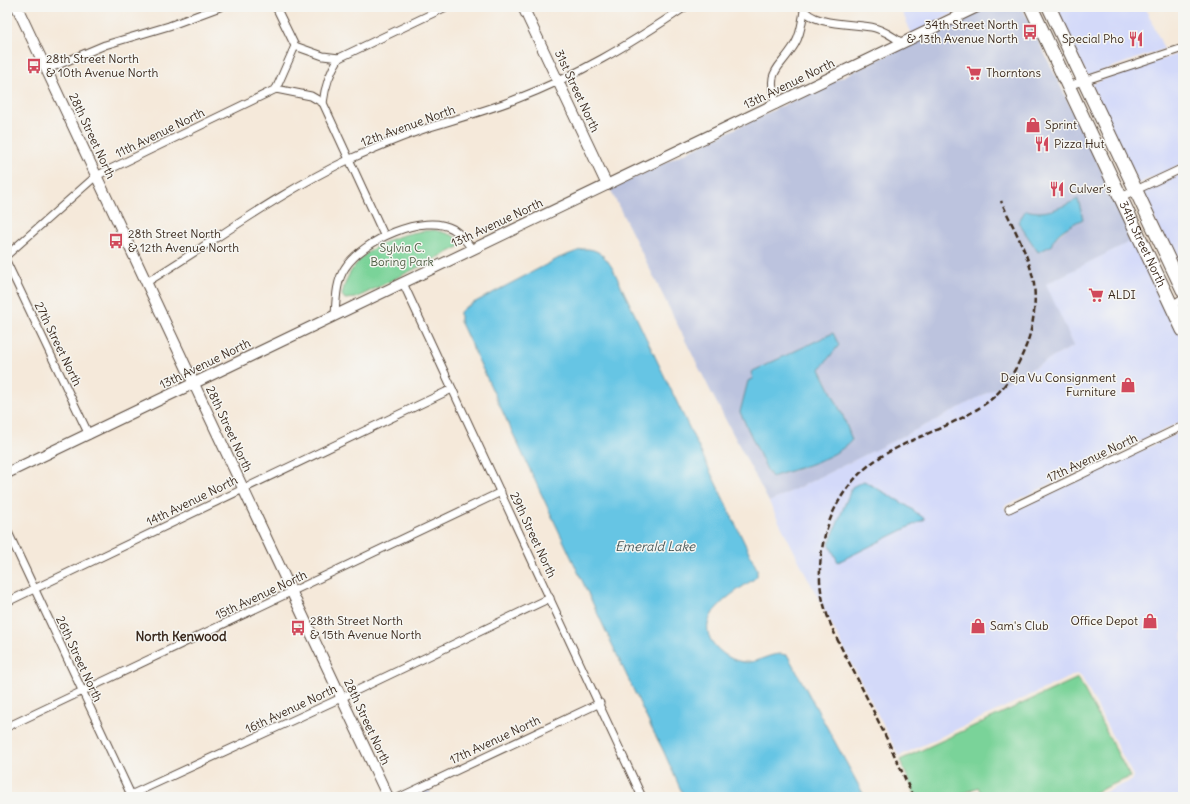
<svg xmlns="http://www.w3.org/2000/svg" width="1190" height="804" viewBox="0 0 1190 804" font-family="Delius,sans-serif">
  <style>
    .built { fill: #d3d9f9; fill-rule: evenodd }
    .industrial { fill: #bcc3de; fill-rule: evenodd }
    .green { fill: #7ad399; stroke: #5a7e5c }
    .water { fill: #66c5e4; stroke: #507881 }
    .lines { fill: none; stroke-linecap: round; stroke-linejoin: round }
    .street-casing { stroke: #57473a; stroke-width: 9 }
    .secondary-casing { stroke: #57473a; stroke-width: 12 }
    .highway-casing { stroke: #57473a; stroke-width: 15 }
    .street { stroke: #fff; stroke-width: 7 }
    .secondary { stroke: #fff; stroke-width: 10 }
    .highway { stroke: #fff; stroke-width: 13 }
    .rail { stroke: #3b2a1e; stroke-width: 2.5; stroke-dasharray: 6 3; stroke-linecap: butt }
    .labels { text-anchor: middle; stroke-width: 3; stroke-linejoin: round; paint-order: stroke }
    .poi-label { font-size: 12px; fill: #3b2a1e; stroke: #f6f6f2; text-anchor: start }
    .street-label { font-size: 12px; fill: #3b2a1e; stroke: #f6f6f2 }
    .park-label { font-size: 12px; fill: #4e5d43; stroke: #f6f6f2 }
    .water-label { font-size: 13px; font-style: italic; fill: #485859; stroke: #f6f6f2 }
    .neighbourhood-label { font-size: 13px; font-weight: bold; fill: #3b2a1e; stroke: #f6f6f2 }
  </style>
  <rect width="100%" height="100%" fill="#f6f6f2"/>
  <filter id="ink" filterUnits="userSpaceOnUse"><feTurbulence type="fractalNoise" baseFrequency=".025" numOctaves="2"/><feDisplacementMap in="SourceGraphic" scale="8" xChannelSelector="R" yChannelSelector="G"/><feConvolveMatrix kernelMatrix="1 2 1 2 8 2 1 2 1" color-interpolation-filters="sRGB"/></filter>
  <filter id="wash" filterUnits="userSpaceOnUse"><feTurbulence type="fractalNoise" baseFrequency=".012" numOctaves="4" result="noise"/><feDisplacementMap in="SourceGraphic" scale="16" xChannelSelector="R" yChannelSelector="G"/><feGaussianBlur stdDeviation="0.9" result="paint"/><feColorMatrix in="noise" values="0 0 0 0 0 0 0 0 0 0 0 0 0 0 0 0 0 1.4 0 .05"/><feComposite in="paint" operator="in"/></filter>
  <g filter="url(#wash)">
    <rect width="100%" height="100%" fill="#f5e9da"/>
    <g class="built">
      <path d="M 900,7 L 967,7 L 912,34 Z"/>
      <path d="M 1055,7 L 1145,7 L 1164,49 L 1087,76 Z"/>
      <path d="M 1183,52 L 1183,163 L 1138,184 L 1091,84 Z"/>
      <path d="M 1183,173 L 1183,279 L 1142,192 Z"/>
      <path d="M 1135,239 L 1183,339 L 1183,421 L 1004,506 L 1008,514 L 1183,431 L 1183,797 L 1094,797 L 1131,781 L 1133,776 L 1081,676 L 1076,674 L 899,756 L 769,502 L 940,418 L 1074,346 L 1045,284 ZM 864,481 L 906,505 L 925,519 L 829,544 L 852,487 Z"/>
    </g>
    <g class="industrial">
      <path d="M 987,7 L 1022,7 L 1135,239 L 1046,284 L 1074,346 L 940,418 L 769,502 L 713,396 L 610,189 L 902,48 L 904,49 L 905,47 ZM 1078,199 L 1083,219 L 1073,223 L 1052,241 L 1038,213 L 1055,210 ZM 838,345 L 820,368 L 843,416 L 852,441 L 805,467 L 772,477 L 767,470 L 740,412 L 748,382 Z"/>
      <path d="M 428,789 L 433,797 L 410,797 Z"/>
    </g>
    <g class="green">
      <path d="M 435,230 C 444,233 454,234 461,242 L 459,247 L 356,298 L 345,299 L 342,295 C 350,251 394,232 435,230 Z"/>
      <path d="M 1078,678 L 1130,777 L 1084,797 L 983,797 L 978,787 L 956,797 L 916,797 L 900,760 Z"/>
    </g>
    <g class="water">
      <path d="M 1078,199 L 1083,219 C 1072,224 1054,233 1051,246 L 1038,252 L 1018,222 L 1026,210 C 1046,216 1061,207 1078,199 Z"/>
      <path d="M 583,249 C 598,248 605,256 613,269 L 757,569 L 757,576 L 754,579 C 734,593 688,618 717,648 C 724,655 733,661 744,662 C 759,664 774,649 788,656 L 865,797 L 684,797 L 663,750 L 650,725 L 460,321 L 460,312 L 464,308 L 559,258 Z"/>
      <path d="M 833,333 L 839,345 L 820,369 L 843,416 L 852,440 C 834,460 797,468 772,477 L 767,470 L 740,412 L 748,381 L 753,379 L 751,372 Z"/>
      <path d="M 864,481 L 906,505 L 925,519 L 838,562 L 829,544 L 852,487 Z"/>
    </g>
  </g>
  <g filter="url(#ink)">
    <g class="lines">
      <g class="street-casing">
        <g id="street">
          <path d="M 276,7 L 295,46 L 323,56 L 339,58"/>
          <path d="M 802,7 C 812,27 857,23 875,28 C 885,31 894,37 902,43"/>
          <path d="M 48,69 L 105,45 L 169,26 L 220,7"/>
          <path d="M 1068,86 L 1183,48"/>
          <path d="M 276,89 L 311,96 L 323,103"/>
          <path d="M 276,89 L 295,46"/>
          <path d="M 776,105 C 766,68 778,72 795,44 C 801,34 802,22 804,11"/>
          <path d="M 1121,197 L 1183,168"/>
          <path d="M 384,235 L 323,103 C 325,86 329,73 339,58 L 446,7"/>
          <path d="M 7,255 L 96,176 L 276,89"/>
          <path d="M 7,263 L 89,435"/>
          <path d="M 147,282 C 215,241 278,193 350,159 C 375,148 401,137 427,128 C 456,119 485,111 514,100 C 577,76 629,45 685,7"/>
          <path d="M 403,283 L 642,797"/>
          <path d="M 1172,305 L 1183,298"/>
          <path d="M 335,316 C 336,300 336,281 345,268 C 362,241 424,212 453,229 C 462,235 466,241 472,249"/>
          <path d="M 1009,509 L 1183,426"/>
          <path d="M 7,530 L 132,797"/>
          <path d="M 7,602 L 452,389"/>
          <path d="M 7,727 L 501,492"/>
          <path d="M 126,797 L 341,698 L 550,598"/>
          <path d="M 400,797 L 600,703"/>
        </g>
      </g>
      <g class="secondary-casing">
        <g id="secondary">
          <path d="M 17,7 L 388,797"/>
          <path d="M 523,7 L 607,185"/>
          <path d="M 7,473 L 977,7"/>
        </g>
      </g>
      <g class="highway-casing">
        <g id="highway">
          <path id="s1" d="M 1031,7 L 1183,330"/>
          <path d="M 1049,7 L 1183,290"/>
        </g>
      </g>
      <use href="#street" class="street"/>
      <use href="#secondary" class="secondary"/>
      <use href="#highway" class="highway"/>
      <path class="rail" d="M 913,797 C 896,757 877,718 857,678 C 842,648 822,616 820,581 C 818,528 842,476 891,451 C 920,435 954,425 982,406 C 1004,392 1017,369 1026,346 C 1034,325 1037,299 1033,278 C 1027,251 1012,225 1001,201"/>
    </g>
  </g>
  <defs>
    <g id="bus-bare" transform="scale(1.2)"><path d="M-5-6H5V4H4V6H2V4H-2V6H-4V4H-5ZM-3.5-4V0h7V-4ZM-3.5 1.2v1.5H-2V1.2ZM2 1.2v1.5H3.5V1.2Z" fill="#d1495b" stroke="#f6f6f2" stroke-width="2.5" paint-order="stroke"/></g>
    <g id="restaurant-bare" transform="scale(1.2)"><path d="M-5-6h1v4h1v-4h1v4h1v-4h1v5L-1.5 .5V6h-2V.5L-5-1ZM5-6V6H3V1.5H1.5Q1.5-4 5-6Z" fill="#d1495b" stroke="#f6f6f2" stroke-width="2.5" paint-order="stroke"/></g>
    <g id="supermarket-bare" transform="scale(1.2)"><path d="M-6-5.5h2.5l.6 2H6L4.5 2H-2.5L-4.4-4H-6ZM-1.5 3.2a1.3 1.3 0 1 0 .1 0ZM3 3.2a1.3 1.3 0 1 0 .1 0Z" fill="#d1495b" stroke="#f6f6f2" stroke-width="2.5" paint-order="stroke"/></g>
    <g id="shop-bare" transform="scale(1.2)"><path d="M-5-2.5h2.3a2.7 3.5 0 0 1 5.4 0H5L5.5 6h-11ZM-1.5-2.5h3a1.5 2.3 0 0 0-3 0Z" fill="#d1495b" stroke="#f6f6f2" stroke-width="2.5" paint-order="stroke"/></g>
  </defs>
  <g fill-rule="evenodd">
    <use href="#bus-bare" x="1030" y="32"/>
    <use href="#restaurant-bare" x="1136" y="39"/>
    <use href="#bus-bare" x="34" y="66"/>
    <use href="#supermarket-bare" x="974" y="73"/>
    <use href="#shop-bare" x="1033" y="125"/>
    <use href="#restaurant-bare" x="1042" y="144"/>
    <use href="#restaurant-bare" x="1057" y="189"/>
    <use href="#bus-bare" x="116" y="241"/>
    <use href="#supermarket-bare" x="1096" y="295"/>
    <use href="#shop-bare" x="1128" y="385"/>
    <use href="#shop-bare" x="1150" y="621"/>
    <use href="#shop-bare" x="978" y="626"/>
    <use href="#bus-bare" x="298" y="628"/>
  </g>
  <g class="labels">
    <g class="poi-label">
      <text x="1018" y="29" text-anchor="end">34th Street North<tspan x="1018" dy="14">&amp; 13th Avenue North</tspan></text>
      <text x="1124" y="43" text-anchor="end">Special Pho</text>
      <text x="46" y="63">28th Street North<tspan x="46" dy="14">&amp; 10th Avenue North</tspan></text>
      <text x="986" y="77">Thorntons</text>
      <text x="1045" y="129">Sprint</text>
      <text x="1054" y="148">Pizza Hut</text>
      <text x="1069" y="193">Culver's</text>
      <text x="128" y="238">28th Street North<tspan x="128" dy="14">&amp; 12th Avenue North</tspan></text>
      <text x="1108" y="299">ALDI</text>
      <text x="1116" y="382" text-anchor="end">Deja Vu Consignment<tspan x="1116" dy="14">Furniture</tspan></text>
      <text x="310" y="625">28th Street North<tspan x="310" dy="14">&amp; 15th Avenue North</tspan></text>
      <text x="1138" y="625" text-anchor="end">Office Depot</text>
      <text x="990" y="630">Sam's Club</text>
    </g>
    <g class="street-label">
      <text transform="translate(789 84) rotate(-26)" y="4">13th Avenue North</text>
      <text transform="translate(577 91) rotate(65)" y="4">31st Street North</text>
      <text transform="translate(408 126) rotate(-20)" y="4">12th Avenue North</text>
      <text transform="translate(160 133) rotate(-26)" y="4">11th Avenue North</text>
      <text transform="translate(92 136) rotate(65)" y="4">28th Street North</text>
      <text transform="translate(497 223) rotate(-25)" y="4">13th Avenue North</text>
      <text dy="4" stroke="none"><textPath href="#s1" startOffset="262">34th Street North</textPath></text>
      <text transform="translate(58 344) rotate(64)" y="4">27th Street North</text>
      <text transform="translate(205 364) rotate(-26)" y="4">13th Avenue North</text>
      <text transform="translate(229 429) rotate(65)" y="4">28th Street North</text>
      <text transform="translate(1092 458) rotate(-25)" y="4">17th Avenue North</text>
      <text transform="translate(192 501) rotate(-26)" y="4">14th Avenue North</text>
      <text transform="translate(533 535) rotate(65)" y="4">29th Street North</text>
      <text transform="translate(261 595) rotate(-25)" y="4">15th Avenue North</text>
      <text transform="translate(79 659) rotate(65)" y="4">26th Street North</text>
      <text transform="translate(291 709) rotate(-25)" y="4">16th Avenue North</text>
      <text transform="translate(367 722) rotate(65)" y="4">28th Street North</text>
      <text transform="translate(495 740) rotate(-25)" y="4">17th Avenue North</text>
    </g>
    <g class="park-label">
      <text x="402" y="252">Sylvia C.<tspan x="402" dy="14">Boring Park</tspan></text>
    </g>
    <g class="water-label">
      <text x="655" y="551">Emerald Lake</text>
    </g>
    <g class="neighbourhood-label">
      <text x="181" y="641">North Kenwood</text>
    </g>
  </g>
  <rect width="1190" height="804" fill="none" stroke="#f6f6f2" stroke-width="24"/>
</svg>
